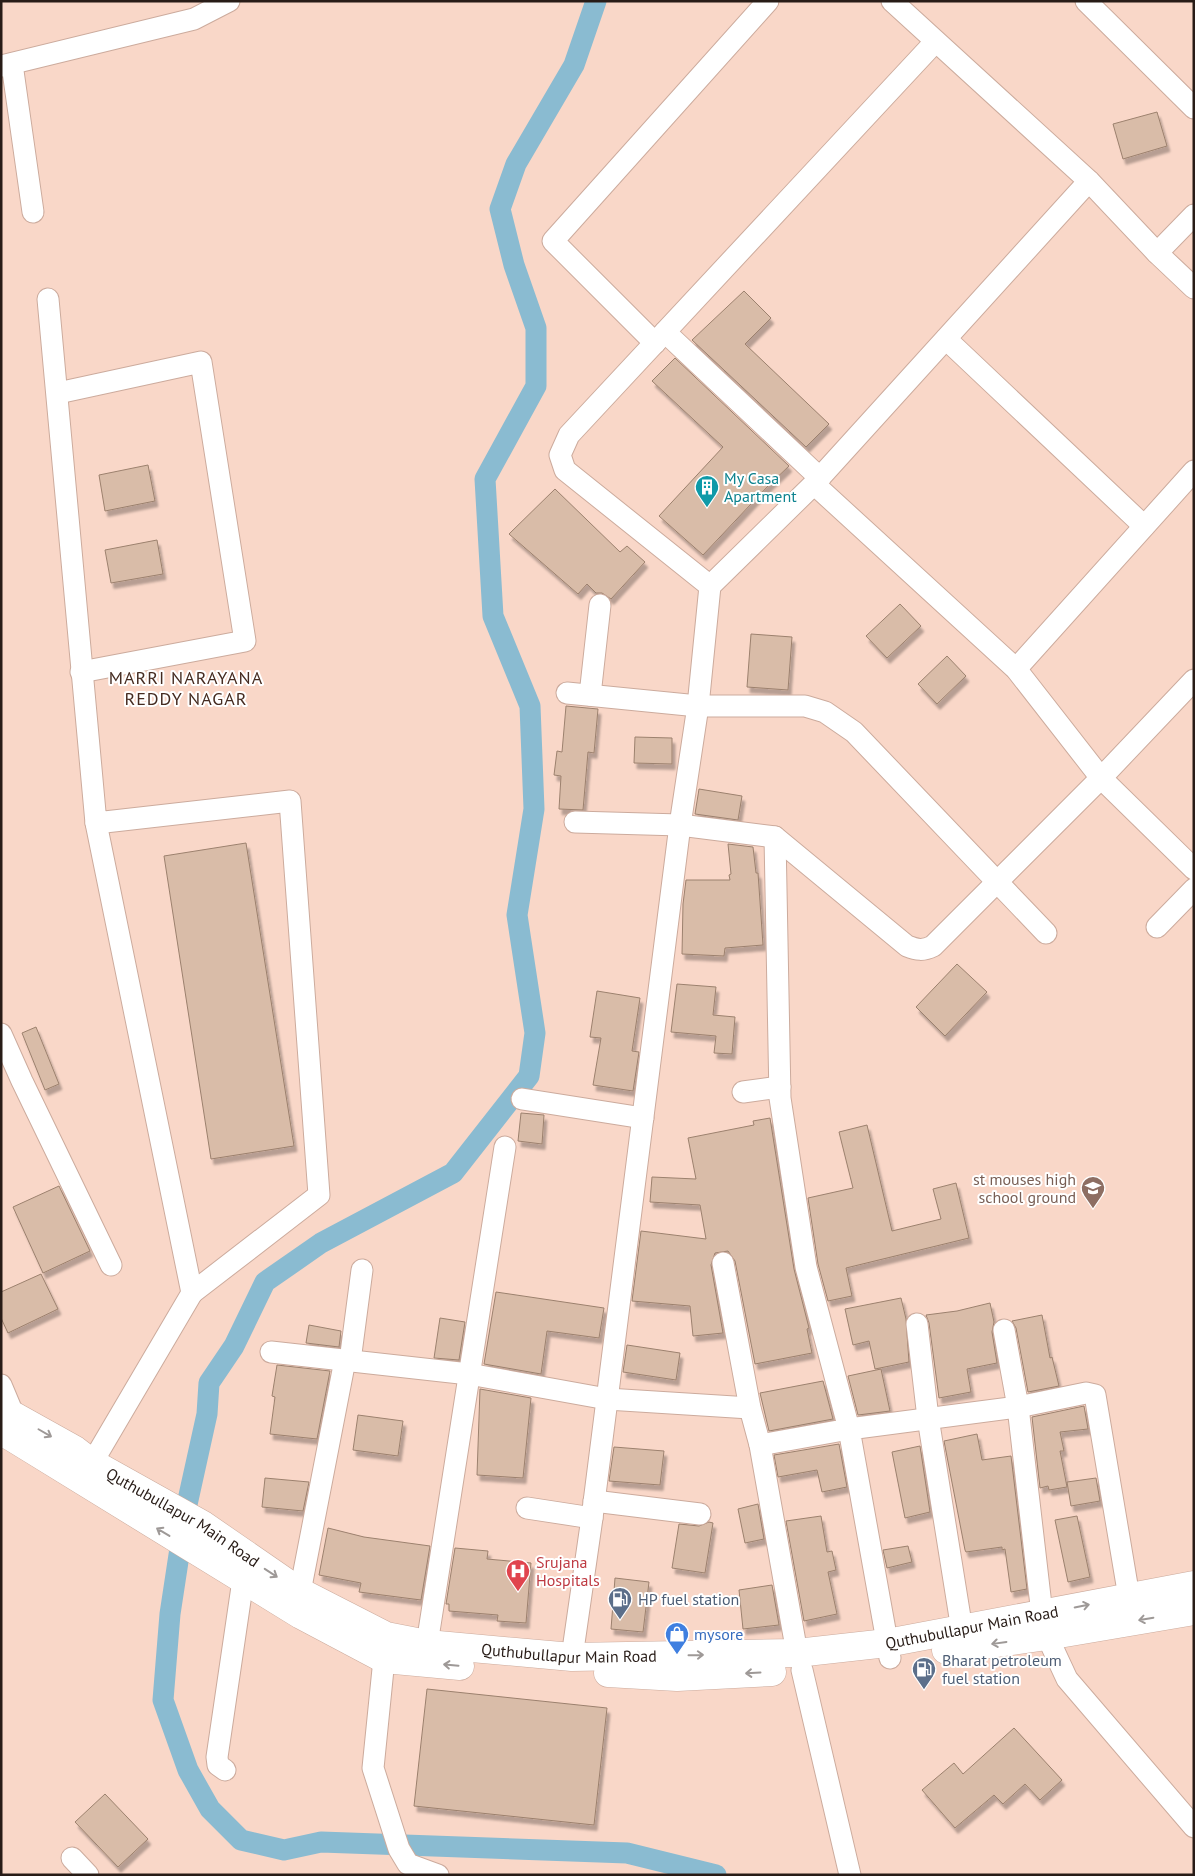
<svg xmlns="http://www.w3.org/2000/svg" width="1195" height="1876" viewBox="0 0 1195 1876" font-family="'PT Sans',sans-serif">
  <style>
    .lines { fill: none; stroke-linecap: round; stroke-linejoin: round }
    .canal { stroke: #8abbd1; stroke-width: 21 }
    .building { fill: #d9bca8; stroke: #9c816e; filter: url(#shadow) }
    .street-casing { stroke: #ccab9d; stroke-width: 23 }
    .secondary-casing { stroke: #ccab9d; stroke-width: 29 }
    .street { stroke: #fff; stroke-width: 21 }
    .secondary { stroke: #fff; stroke-width: 28 }
    .oneway { stroke: #9e9997 }
    .labels { text-anchor: middle; stroke-width: 4; stroke-linejoin: round; paint-order: stroke }
    .culture-label { font-size: 16px; fill: #0d838f; stroke: #fff; text-anchor: start }
    .education-label { font-size: 16px; fill: #785e54; stroke: #fff; text-anchor: end }
    .street-label { font-size: 16px; fill: #281c17; stroke: #fff }
    .health-label { font-size: 16px; fill: #be3a42; stroke: #fff; text-anchor: start }
    .service-label { font-size: 16px; fill: #4e5e75; stroke: #fff; text-anchor: start }
    .shop-label { font-size: 16px; fill: #366cbe; stroke: #fff; text-anchor: start }
    .neighbourhood-label { font-size: 18px; letter-spacing: 1px; fill: #452b20; stroke: #fff }
  </style>
  <defs>
    <filter id="shadow"><feDropShadow dx="3" dy="5.5" stdDeviation="1" flood-color="#0004"/></filter>
  </defs>
  <rect width="100%" height="100%" fill="#f9d7c8"/>
  <g class="lines">
    <path class="canal" d="M 596,1 L 574,65 L 516,164 L 500,209 L 514,265 L 536,328 L 536,386 L 485,479 L 493,616 L 530,706 L 534,809 L 517,915 L 535,1033 L 529,1076 L 453,1173 L 321,1243 L 265,1282 L 234,1346 L 209,1383 L 207,1414 L 186,1509 L 170,1614 L 163,1700 L 188,1770 L 210,1809 L 241,1840 L 284,1850 L 321,1842 L 627,1853 L 716,1875"/>
  </g>
  <g class="building">
    <path d="M 1157,112 L 1167,146 L 1123,159 L 1113,124 Z"/>
    <path d="M 744,291 L 771,318 L 745,344 L 829,424 L 806,447 L 692,340 Z"/>
    <path d="M 675,358 L 789,466 L 768,486 L 703,555 L 659,516 L 723,447 L 652,381 Z"/>
    <path d="M 148,465 L 155,501 L 105,511 L 99,475 Z"/>
    <path d="M 555,489 L 620,552 L 627,546 L 645,562 L 611,599 L 602,593 L 596,593 L 587,584 L 578,594 L 509,534 Z"/>
    <path d="M 157,540 L 163,574 L 111,583 L 105,550 Z"/>
    <path d="M 900,604 L 921,626 L 887,658 L 866,636 Z"/>
    <path d="M 751,634 L 792,637 L 788,690 L 747,687 Z"/>
    <path d="M 947,656 L 966,676 L 937,704 L 918,684 Z"/>
    <path d="M 566,706 L 598,709 L 594,753 L 588,752 L 583,810 L 559,809 L 561,776 L 554,775 L 557,751 L 562,752 Z"/>
    <path d="M 635,737 L 672,738 L 672,764 L 634,763 Z"/>
    <path d="M 699,789 L 742,796 L 738,820 L 695,814 Z"/>
    <path d="M 246,843 L 294,1146 L 211,1159 L 164,856 Z"/>
    <path d="M 728,844 L 753,847 L 756,873 L 758,873 L 763,945 L 725,948 L 724,956 L 682,954 L 683,904 L 686,880 L 730,880 L 729,875 L 731,874 Z"/>
    <path d="M 957,964 L 987,992 L 945,1036 L 916,1007 Z"/>
    <path d="M 677,984 L 716,987 L 713,1015 L 735,1017 L 732,1054 L 714,1053 L 716,1036 L 671,1032 Z"/>
    <path d="M 597,991 L 640,998 L 632,1051 L 639,1052 L 633,1091 L 593,1085 L 601,1038 L 590,1037 Z"/>
    <path d="M 36,1027 L 59,1084 L 45,1090 L 22,1033 Z"/>
    <path d="M 521,1113 L 544,1115 L 542,1144 L 518,1141 Z"/>
    <path d="M 770,1118 L 794,1269 L 809,1328 L 807,1329 L 812,1353 L 755,1364 L 735,1261 L 728,1251 L 715,1253 L 711,1265 L 723,1333 L 693,1336 L 690,1306 L 632,1301 L 641,1231 L 706,1239 L 700,1205 L 650,1202 L 652,1177 L 696,1179 L 688,1138 L 754,1125 L 753,1121 Z"/>
    <path d="M 867,1125 L 892,1231 L 941,1219 L 933,1189 L 956,1183 L 969,1238 L 846,1268 L 852,1296 L 828,1301 L 818,1264 L 808,1198 L 853,1188 L 839,1132 Z"/>
    <path d="M 59,1186 L 90,1251 L 43,1273 L 13,1207 Z"/>
    <path d="M 41,1274 L 58,1309 L 8,1333 L 1,1318 L 1,1292 Z"/>
    <path d="M 496,1292 L 604,1308 L 599,1338 L 547,1331 L 541,1374 L 484,1364 Z"/>
    <path d="M 901,1298 L 906,1319 L 909,1362 L 875,1369 L 869,1341 L 853,1345 L 845,1309 Z"/>
    <path d="M 990,1303 L 994,1322 L 992,1332 L 997,1363 L 967,1369 L 971,1392 L 939,1398 L 929,1323 L 926,1315 L 957,1311 Z"/>
    <path d="M 1042,1315 L 1050,1358 L 1052,1357 L 1059,1386 L 1028,1392 L 1016,1328 L 1012,1321 Z"/>
    <path d="M 440,1318 L 465,1322 L 459,1360 L 434,1358 Z"/>
    <path d="M 309,1325 L 341,1331 L 339,1347 L 306,1343 Z"/>
    <path d="M 627,1345 L 680,1353 L 676,1380 L 623,1372 Z"/>
    <path d="M 277,1365 L 330,1371 L 317,1439 L 270,1434 L 275,1397 L 272,1396 Z"/>
    <path d="M 881,1369 L 890,1411 L 858,1415 L 848,1376 Z"/>
    <path d="M 823,1381 L 833,1419 L 769,1431 L 760,1393 Z"/>
    <path d="M 480,1389 L 531,1398 L 523,1478 L 477,1475 Z"/>
    <path d="M 1084,1406 L 1088,1429 L 1060,1432 L 1064,1451 L 1060,1451 L 1067,1487 L 1049,1490 L 1048,1486 L 1040,1488 L 1032,1417 Z"/>
    <path d="M 358,1415 L 403,1421 L 398,1456 L 353,1450 Z"/>
    <path d="M 977,1434 L 982,1460 L 1011,1456 L 1027,1589 L 1011,1592 L 1005,1549 L 1002,1550 L 1002,1547 L 966,1552 L 965,1550 L 944,1441 Z"/>
    <path d="M 839,1444 L 847,1487 L 822,1492 L 817,1470 L 778,1477 L 774,1455 Z"/>
    <path d="M 920,1446 L 930,1512 L 905,1518 L 892,1452 Z"/>
    <path d="M 614,1447 L 664,1451 L 660,1485 L 609,1481 Z"/>
    <path d="M 265,1478 L 309,1482 L 303,1511 L 262,1507 Z"/>
    <path d="M 1096,1478 L 1100,1501 L 1071,1506 L 1067,1482 Z"/>
    <path d="M 758,1504 L 764,1539 L 745,1543 L 738,1509 Z"/>
    <path d="M 821,1516 L 827,1552 L 832,1551 L 836,1570 L 828,1572 L 837,1614 L 804,1621 L 786,1521 Z"/>
    <path d="M 1077,1516 L 1090,1577 L 1068,1582 L 1055,1520 Z"/>
    <path d="M 709,1522 L 713,1523 L 705,1573 L 672,1568 L 679,1524 L 699,1526 Z"/>
    <path d="M 328,1528 L 364,1537 L 430,1546 L 421,1600 L 359,1592 L 361,1583 L 319,1575 Z"/>
    <path d="M 908,1546 L 912,1562 L 887,1568 L 883,1550 Z"/>
    <path d="M 455,1548 L 488,1551 L 487,1559 L 531,1563 L 526,1623 L 497,1621 L 498,1615 L 449,1611 L 449,1604 L 446,1604 Z"/>
    <path d="M 615,1578 L 649,1582 L 643,1632 L 611,1629 Z"/>
    <path d="M 772,1585 L 779,1625 L 743,1629 L 739,1590 Z"/>
    <path d="M 427,1689 L 607,1708 L 594,1825 L 414,1806 Z"/>
    <path d="M 1014,1728 L 1062,1780 L 1040,1800 L 1025,1784 L 1003,1804 L 994,1795 L 955,1828 L 922,1790 L 954,1763 L 963,1774 Z"/>
    <path d="M 105,1794 L 148,1839 L 118,1867 L 75,1822 Z"/>
  </g>
  <g class="lines">
    <g class="street-casing">
      <g id="street">
        <path d="M 892,1 L 1089,181 L 1157,253 L 1194,288"/>
        <path d="M 1086,1 L 1194,108"/>
        <path d="M 12,64 L 33,212"/>
        <path d="M 1,66 L 194,19 L 229,1"/>
        <path d="M 1089,181 L 814,484 L 1016,669 L 1101,778 L 1194,869"/>
        <path d="M 1157,253 L 1194,215"/>
        <path d="M 48,299 L 96,823 L 290,801 L 319,1195 L 192,1293"/>
        <path d="M 665,332 L 820,478"/>
        <path d="M 946,339 L 1144,526"/>
        <path d="M 655,343 L 553,241 L 768,1"/>
        <path d="M 58,393 L 201,362 L 245,641 L 81,672"/>
        <path d="M 710,586 L 565,470 L 560,455 L 569,435 L 935,42"/>
        <path d="M 1016,669 L 1194,471"/>
        <path d="M 567,693 L 698,706 L 805,706 L 825,712 L 854,732 L 1046,933"/>
        <path d="M 590,695 L 600,605"/>
        <path d="M 575,822 L 680,825 L 775,837 L 907,946 C 917,950 923,951 933,946 L 1101,778 L 1194,680"/>
        <path d="M 1157,927 L 1194,889"/>
        <path d="M 1,1034 L 22,1081 L 111,1265"/>
        <path d="M 743,1092 L 780,1087"/>
        <path d="M 522,1099 L 643,1118"/>
        <path d="M 723,1263 L 750,1408 L 760,1445 L 797,1653"/>
        <path d="M 917,1324 L 928,1418 L 962,1630"/>
        <path d="M 1004,1330 L 1018,1407 L 1086,1393 L 1095,1395 L 1129,1597"/>
        <path d="M 271,1352 L 469,1374 L 607,1399 L 750,1408"/>
        <path d="M 350,1361 L 362,1270"/>
        <path d="M 1,1385 L 14,1416"/>
        <path d="M 760,1445 L 849,1429 L 806,1267 L 780,1098 L 775,837"/>
        <path d="M 92,1463 L 192,1293 L 96,823"/>
        <path d="M 594,1501 L 700,1514"/>
        <path d="M 527,1508 L 592,1518"/>
        <path d="M 300,1592 L 345,1360"/>
        <path d="M 427,1644 L 505,1147"/>
        <path d="M 572,1657 L 592,1518 L 680,825 L 698,706 L 710,586 L 814,484"/>
        <path d="M 890,1658 L 849,1429 L 1018,1407 L 1042,1614 L 1047,1636 L 1067,1679 L 1194,1827"/>
        <path d="M 384,1659 L 373,1768 L 399,1849 L 408,1864 L 438,1875"/>
        <path d="M 802,1670 L 850,1875"/>
        <path d="M 225,1770 L 218,1765 L 217,1757 L 243,1580"/>
        <path d="M 72,1858 L 88,1875"/>
      </g>
    </g>
    <g class="secondary-casing">
      <g id="secondary">
        <path id="s1" d="M 1,1411 L 14,1416 L 75,1450 L 92,1463 L 203,1525 L 300,1592 L 386,1636 L 427,1644 L 572,1657 L 797,1653 L 887,1643 L 1194,1585"/>
        <path d="M 1,1433 L 10,1436 L 301,1615 L 384,1659 L 460,1666"/>
        <path d="M 946,1650 L 1047,1636 L 1194,1611"/>
        <path d="M 608,1673 L 677,1677 L 772,1672"/>
      </g>
    </g>
    <use href="#street" class="street"/>
    <use href="#secondary" class="secondary"/>
  </g>
  <defs><path id="oneway-shaft" d="M-6 0H5M1.5-3L5.5 0L1.5 3" fill="none" stroke-width="1.6" stroke-linecap="round" stroke-linejoin="round" transform="scale(1.25)"/></defs>
  <g class="oneway">
    <use href="#oneway-shaft" transform="translate(45 1433) rotate(30)"/>
    <use href="#oneway-shaft" transform="translate(163 1532) rotate(-149)"/>
    <use href="#oneway-shaft" transform="translate(271 1573) rotate(33)"/>
    <use href="#oneway-shaft" transform="translate(1082 1606) rotate(-11)"/>
    <use href="#oneway-shaft" transform="translate(1146 1619) rotate(170)"/>
    <use href="#oneway-shaft" transform="translate(999 1643) rotate(172)"/>
    <use href="#oneway-shaft" transform="translate(696 1655) rotate(-1)"/>
    <use href="#oneway-shaft" transform="translate(451 1665) rotate(-175)"/>
    <use href="#oneway-shaft" transform="translate(753 1673) rotate(177)"/>
  </g>
  <defs>
    <g id="building-pin" transform="scale(1.25)"><path d="M0 17L-7.5 6A9.5 9.5 0 1 1 7.5 6Z" fill="#0f9aa8" stroke="#fff"/><path d="M-4-6H4V6H1V3H-1V6H-4ZM-2.5-4.3h1.7v1.8h-1.7ZM.8-4.3h1.7v1.8H.8ZM-2.5-1h1.7V.8h-1.7ZM.8-1h1.7V.8H.8Z" fill="#fff"/></g>
    <g id="school-pin" transform="scale(1.25)"><path d="M0 17L-7.5 6A9.5 9.5 0 1 1 7.5 6Z" fill="#8d6e63" stroke="#fff"/><path d="M0-5L7-2L0 1L-7-2ZM-4 1L0 2.5L4 1V4Q0 6-4 4Z" fill="#fff"/></g>
    <g id="hospital-pin" transform="scale(1.25)"><path d="M0 17L-7.5 6A9.5 9.5 0 1 1 7.5 6Z" fill="#e0444e" stroke="#fff"/><path d="M-5-5h3v3.5h4V-5h3V5h-3V1.5h-4V5h-3Z" fill="#fff"/></g>
    <g id="fuel-pin" transform="scale(1.25)"><path d="M0 17L-7.5 6A9.5 9.5 0 1 1 7.5 6Z" fill="#5c6f8a" stroke="#fff"/><path d="M-5.5-6h7V0h2V4h1.3V-2.5L3-4.5l.8-.8L6-3V5H2.5V1h-1V6h-7ZM-4.2-4.7v3.2H.2V-4.7Z" fill="#fff"/></g>
    <g id="shop-pin" transform="scale(1.25)"><path d="M0 17L-7.5 6A9.5 9.5 0 1 1 7.5 6Z" fill="#3f7fe0" stroke="#fff"/><path d="M-5-2.5h2.3a2.7 3.5 0 0 1 5.4 0H5L5.5 6h-11ZM-1.5-2.5h3a1.5 2.3 0 0 0-3 0Z" fill="#fff"/></g>
  </defs>
  <g fill-rule="evenodd">
    <use href="#building-pin" x="707" y="487"/>
    <use href="#school-pin" x="1093" y="1188"/>
    <use href="#hospital-pin" x="518" y="1571"/>
    <use href="#fuel-pin" x="620" y="1599"/>
    <use href="#shop-pin" x="677" y="1634"/>
    <use href="#fuel-pin" x="924" y="1669"/>
  </g>
  <g class="labels">
    <g class="culture-label">
      <text x="724" y="484">My Casa<tspan x="724" dy="18">Apartment</tspan></text>
    </g>
    <g class="education-label">
      <text x="1076" y="1185">st mouses high<tspan x="1076" dy="18">school ground</tspan></text>
    </g>
    <g class="street-label">
      <text dy="6" stroke="none"><textPath href="#s1" startOffset="211">Quthubullapur Main Road</textPath></text>
      <text dy="6" stroke="none"><textPath href="#s1" startOffset="1036">Quthubullapur Main Road</textPath></text>
      <text dy="6" stroke="none"><textPath href="#s1" startOffset="631">Quthubullapur Main Road</textPath></text>
    </g>
    <g class="health-label">
      <text x="536" y="1568">Srujana<tspan x="536" dy="18">Hospitals</tspan></text>
    </g>
    <g class="service-label">
      <text x="638" y="1605">HP fuel station</text>
      <text x="942" y="1666">Bharat petroleum<tspan x="942" dy="18">fuel station</tspan></text>
    </g>
    <g class="shop-label">
      <text x="694" y="1640">mysore</text>
    </g>
    <g class="neighbourhood-label">
      <text x="186" y="684">MARRI NARAYANA<tspan x="186" dy="21">REDDY NAGAR</tspan></text>
    </g>
  </g>
  <rect width="1195" height="1876" fill="none" stroke="#281c17" stroke-width="5"/>
</svg>
